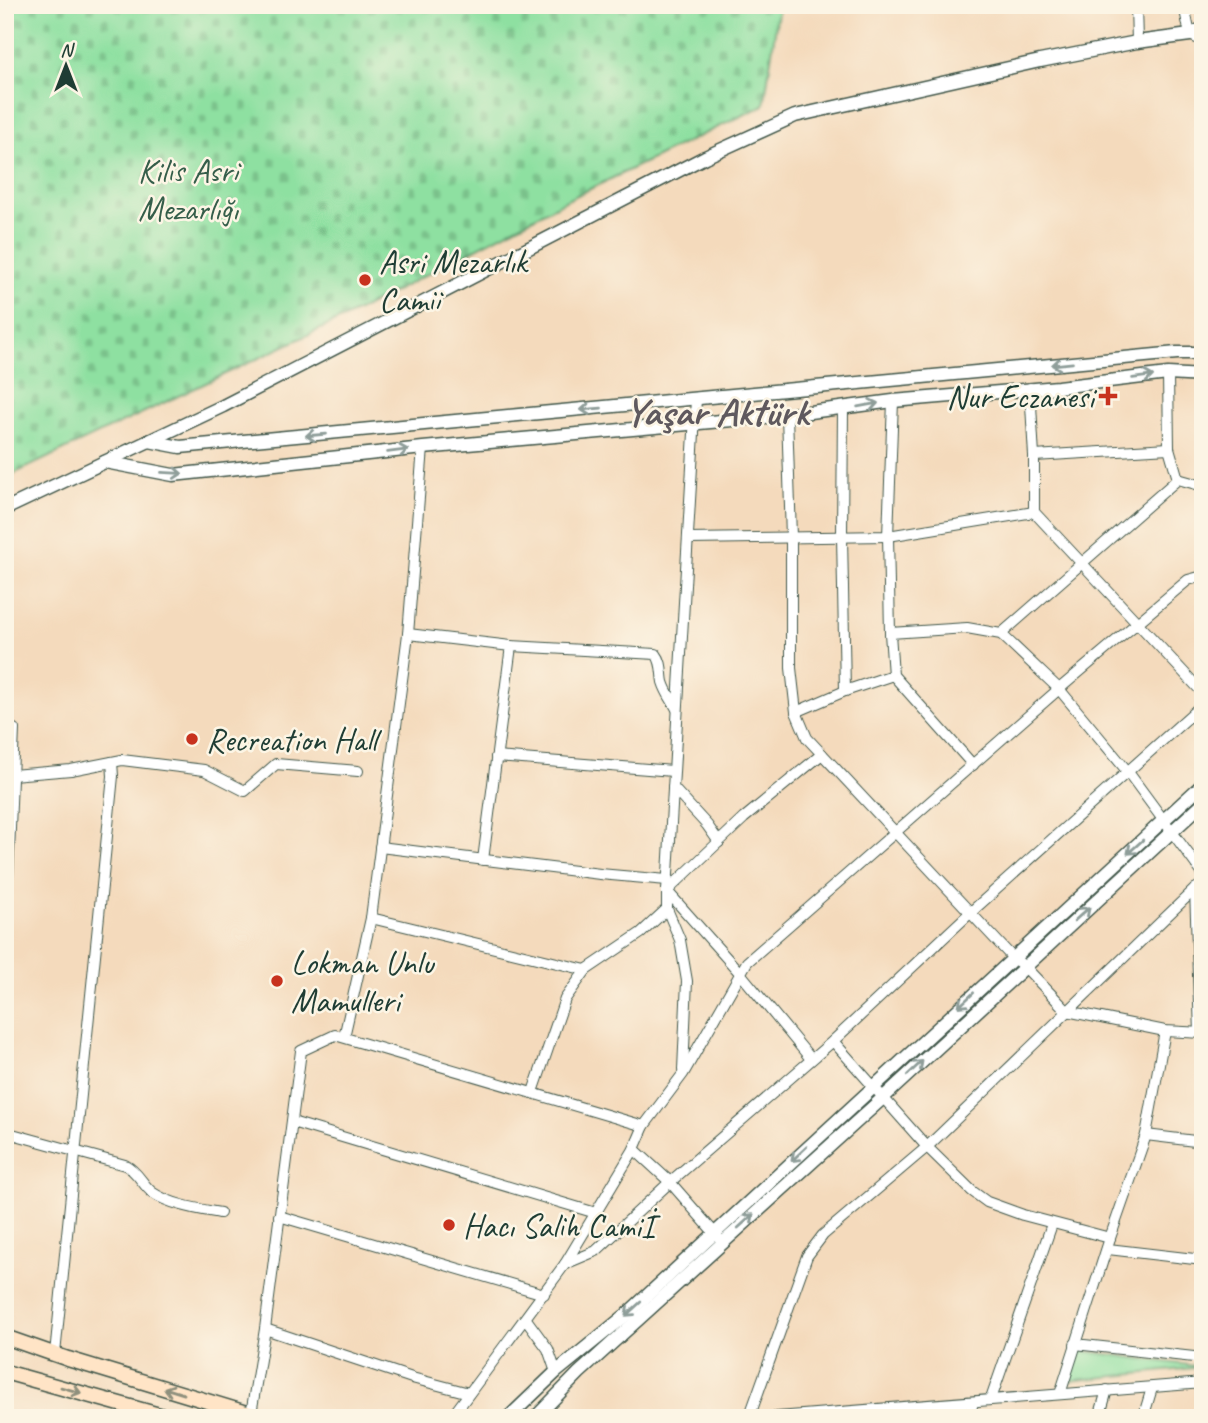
<svg xmlns="http://www.w3.org/2000/svg" width="1208" height="1423" viewBox="0 0 1208 1423" font-family="Caveat,sans-serif">
  <style>
    .green { fill: #8ee0a1; stroke: #568e6a; stroke-width: 2 }
    .cemetery { fill: url(#cemetery-stones); stroke: #568e6a; stroke-width: 2 }
    .lines { fill: none; stroke-linecap: round; stroke-linejoin: round }
    .minor-casing { stroke: #3f5548; stroke-width: 12 }
    .tertiary-casing { stroke: #3f5548; stroke-width: 15 }
    .secondary-casing { stroke: #3f5548; stroke-width: 17 }
    .minor { stroke: #fff; stroke-width: 10 }
    .tertiary { stroke: #fff; stroke-width: 12 }
    .secondary { stroke: #ffe4c6; stroke-width: 14 }
    .oneway { stroke: #8f9e9a }
    .oneway2 { stroke: #8f907d }
    .poi-dot { fill: #c8321e; stroke: #fcf5e5; stroke-width: 2.5 }
    .labels { text-anchor: middle; stroke-width: 5; stroke-linejoin: round; paint-order: stroke }
    .park-label { font-size: 33px; fill: #355e4a; stroke: #fcf5e5 }
    .poi-label { font-size: 33px; fill: #1f3d34; stroke: #fcf5e5; text-anchor: start }
    .district-label { font-size: 40px; font-weight: bold; fill: #5f595e; stroke: #fcf5e5 }
  </style>
  <defs>
    <pattern id="cemetery-stones" width="16" height="16" patternUnits="userSpaceOnUse" patternTransform="scale(1.75)"><rect width="16" height="16" fill="#8ee0a1"/><path d="M2 7V4a2 2 0 0 1 4 0v3zM10 15v-3a2 2 0 0 1 4 0v3z" fill="#7ac18b"/></pattern>
  </defs>
  <rect width="100%" height="100%" fill="#fcf5e5"/>
  <filter id="ink" filterUnits="userSpaceOnUse"><feTurbulence type="fractalNoise" baseFrequency=".0143" numOctaves="2"/><feDisplacementMap in="SourceGraphic" scale="14" xChannelSelector="R" yChannelSelector="G"/><feConvolveMatrix kernelMatrix="1 2 1 2 8 2 1 2 1" color-interpolation-filters="sRGB"/></filter>
  <filter id="wash" filterUnits="userSpaceOnUse"><feTurbulence type="fractalNoise" baseFrequency=".00686" numOctaves="4" result="noise"/><feDisplacementMap in="SourceGraphic" scale="28" xChannelSelector="R" yChannelSelector="G"/><feGaussianBlur stdDeviation="1.57" result="paint"/><feColorMatrix in="noise" values="0 0 0 0 0 0 0 0 0 0 0 0 0 0 0 0 0 1.4 0 .05"/><feComposite in="paint" operator="in"/></filter>
  <g filter="url(#wash)">
    <rect width="100%" height="100%" fill="#f4dabc"/>
    <path class="green" d="M 1076,1350 L 1203,1367 L 1067,1381 Z"/>
    <path class="cemetery" d="M 5,5 L 779,5 L 764,105 L 567,200 L 352,314 L 5,478 Z"/>
  </g>
  <g filter="url(#ink)">
    <g class="lines">
      <g class="minor-casing">
        <g id="minor">
          <path d="M 1136,5 L 1137,42"/>
          <path d="M 1184,5 L 1190,35 L 1203,41"/>
          <path d="M 1168,374 L 1169,448 L 1178,479"/>
          <path d="M 1030,388 L 1034,456 L 1034,512"/>
          <path d="M 893,401 L 888,536 L 890,633 L 893,675 L 973,765"/>
          <path d="M 843,409 L 842,536 L 845,691"/>
          <path d="M 787,415 L 791,537 L 791,668 L 796,712 L 807,738 L 1012,957 L 1025,967 L 1067,1011 L 1165,1031 L 1203,1033"/>
          <path d="M 1034,456 L 1169,448"/>
          <path d="M 689,539 L 888,536 L 1034,512 L 1203,693"/>
          <path d="M 890,633 L 967,628 L 1001,634 L 1059,689 L 1128,772 L 1203,874"/>
          <path d="M 408,634 L 511,646 L 656,654 C 663,663 661,672 663,682 C 666,692 672,700 677,709"/>
          <path d="M 1001,634 L 1178,479 L 1203,486"/>
          <path d="M 796,712 L 845,691 L 893,675"/>
          <path d="M 496,757 L 673,771"/>
          <path d="M 12,775 L 71,770 L 122,760 L 204,770 L 245,791 L 276,764 L 358,771"/>
          <path d="M 673,788 L 707,825 L 719,842"/>
          <path d="M 380,847 L 600,874 L 667,880"/>
          <path d="M 483,860 L 511,646"/>
          <path d="M 1195,889 L 1200,1033"/>
          <path d="M 371,918 L 586,970"/>
          <path d="M 5,952 L 14,729"/>
          <path d="M 344,1037 L 371,918 L 408,634 L 423,448"/>
          <path d="M 833,1041 L 927,1147 L 972,1191 L 987,1202 L 1023,1215 L 1110,1238"/>
          <path d="M 811,1059 L 740,973 L 667,891 L 744,818 L 822,754"/>
          <path d="M 683,1070 L 687,981 L 680,940 L 667,909 L 667,891 L 696,399"/>
          <path d="M 533,1092 L 565,999 L 586,970 L 641,933 L 667,909"/>
          <path d="M 292,1122 L 596,1213"/>
          <path d="M 5,1132 L 125,1165 C 139,1172 142,1185 153,1193 C 171,1205 199,1209 220,1213"/>
          <path d="M 1146,1135 L 1203,1142"/>
          <path d="M 634,1149 L 670,1182 L 718,1237"/>
          <path d="M 279,1216 L 544,1294"/>
          <path d="M 1108,1249 L 1203,1260"/>
          <path d="M 565,1264 L 596,1251 L 670,1182 L 833,1041 L 971,912 L 1203,704"/>
          <path d="M 526,1319 L 548,1349 L 556,1372"/>
          <path d="M 265,1329 L 412,1378 L 469,1393"/>
          <path d="M 1075,1344 L 1203,1358"/>
          <path d="M 55,1354 L 113,776 L 112,762"/>
          <path d="M 1060,1394 L 1110,1238 L 1146,1135 L 1165,1031"/>
          <path d="M 991,1399 L 1052,1224"/>
          <path d="M 251,1414 L 265,1329 L 301,1051 L 335,1035 L 644,1126"/>
          <path d="M 451,1418 L 565,1264 L 634,1149 L 644,1126 L 683,1074 L 747,962 L 1059,689 L 1188,580 L 1203,576"/>
          <path d="M 749,1418 L 807,1256 L 823,1235 L 927,1147 L 1195,889 L 1203,884"/>
          <path d="M 765,1418 L 1203,1383"/>
          <path d="M 969,1418 L 973,1402"/>
          <path d="M 1099,1418 L 1107,1390"/>
          <path d="M 1143,1418 L 1152,1388"/>
        </g>
      </g>
      <g class="tertiary-casing">
        <g id="tertiary">
          <path d="M 149,441 L 180,447 L 1177,353 L 1203,353"/>
          <path d="M 105,462 L 173,475 L 423,448 L 787,415 L 893,401 L 1058,387 L 1168,374 L 1203,376"/>
          <path d="M 5,509 L 223,406 L 705,157 L 795,116 L 1040,61 L 1137,42 L 1190,35 L 1203,28"/>
          <path d="M 508,1418 L 556,1372 L 626,1315 L 1203,784"/>
          <path d="M 535,1418 L 579,1373 L 884,1097 L 1203,803"/>
        </g>
      </g>
      <g class="secondary-casing">
        <g id="secondary">
          <path d="M 5,1337 L 68,1359 L 263,1418"/>
          <path d="M 5,1372 L 170,1418"/>
        </g>
      </g>
      <use href="#minor" class="minor"/>
      <use href="#tertiary" class="tertiary"/>
      <use href="#secondary" class="secondary"/>
    </g>
    <defs><path id="oneway-shaft" d="M-6 0H5M1.5-3L5.5 0L1.5 3" fill="none" stroke-width="1.6" stroke-linecap="round" stroke-linejoin="round" transform="scale(1.75)"/></defs>
    <g class="oneway">
      <use href="#oneway-shaft" transform="translate(1062 364) rotate(174)"/>
      <use href="#oneway-shaft" transform="translate(1143 377) rotate(-7)"/>
      <use href="#oneway-shaft" transform="translate(868 405) rotate(-10)"/>
      <use href="#oneway-shaft" transform="translate(591 409) rotate(175)"/>
      <use href="#oneway-shaft" transform="translate(316 435) rotate(175)"/>
      <use href="#oneway-shaft" transform="translate(398 451) rotate(-7)"/>
      <use href="#oneway-shaft" transform="translate(172 473) rotate(3)"/>
      <use href="#oneway-shaft" transform="translate(1135 847) rotate(138)"/>
      <use href="#oneway-shaft" transform="translate(1082 914) rotate(-42)"/>
      <use href="#oneway-shaft" transform="translate(966 1000) rotate(137)"/>
      <use href="#oneway-shaft" transform="translate(915 1068) rotate(-43)"/>
      <use href="#oneway-shaft" transform="translate(799 1154) rotate(137)"/>
      <use href="#oneway-shaft" transform="translate(746 1221) rotate(-42)"/>
      <use href="#oneway-shaft" transform="translate(633 1309) rotate(138)"/>
    </g>
    <g class="oneway2">
      <use href="#oneway-shaft" transform="translate(71 1390) rotate(16)"/>
      <use href="#oneway-shaft" transform="translate(174 1391) rotate(-163)"/>
    </g>
  </g>
  <g class="poi-dot">
    <circle cx="365" cy="280" r="7"/>
    <path d="M1104.5 385.5h7v7h7v7h-7v7h-7v-7h-7v-7h7z"/>
    <circle cx="192" cy="739" r="7"/>
    <circle cx="277" cy="981" r="7"/>
    <circle cx="449" cy="1225" r="7"/>
  </g>
  <g class="labels">
    <g class="park-label">
      <text x="188" y="182">Kilis Asri<tspan x="188" dy="38">Mezarlığı</tspan></text>
    </g>
    <g class="poi-label">
      <text x="379" y="273">Asri Mezarlık<tspan x="379" dy="38">Camii</tspan></text>
      <text x="1094" y="408" text-anchor="end">Nur Eczanesi</text>
      <text x="206" y="751">Recreation Hall</text>
      <text x="291" y="974">Lokman Unlu<tspan x="291" dy="38">Mamulleri</tspan></text>
      <text x="463" y="1237">Hacı Salih Camiİ</text>
    </g>
    <g class="district-label">
      <text x="717" y="425">Yaşar Aktürk</text>
    </g>
  </g>
  <rect width="1208" height="1423" fill="none" stroke="#fcf5e5" stroke-width="28"/>
  <g transform="translate(66 66)" stroke="#fcf5e5" stroke-width="5" paint-order="stroke">
  <path d="M0-5L12 26L0 18L-12 26Z" fill="#1f3d34"/>
  <text y="-10" font-size="19" font-weight="bold" text-anchor="middle" fill="#1f3d34">N</text>
  </g>
</svg>
